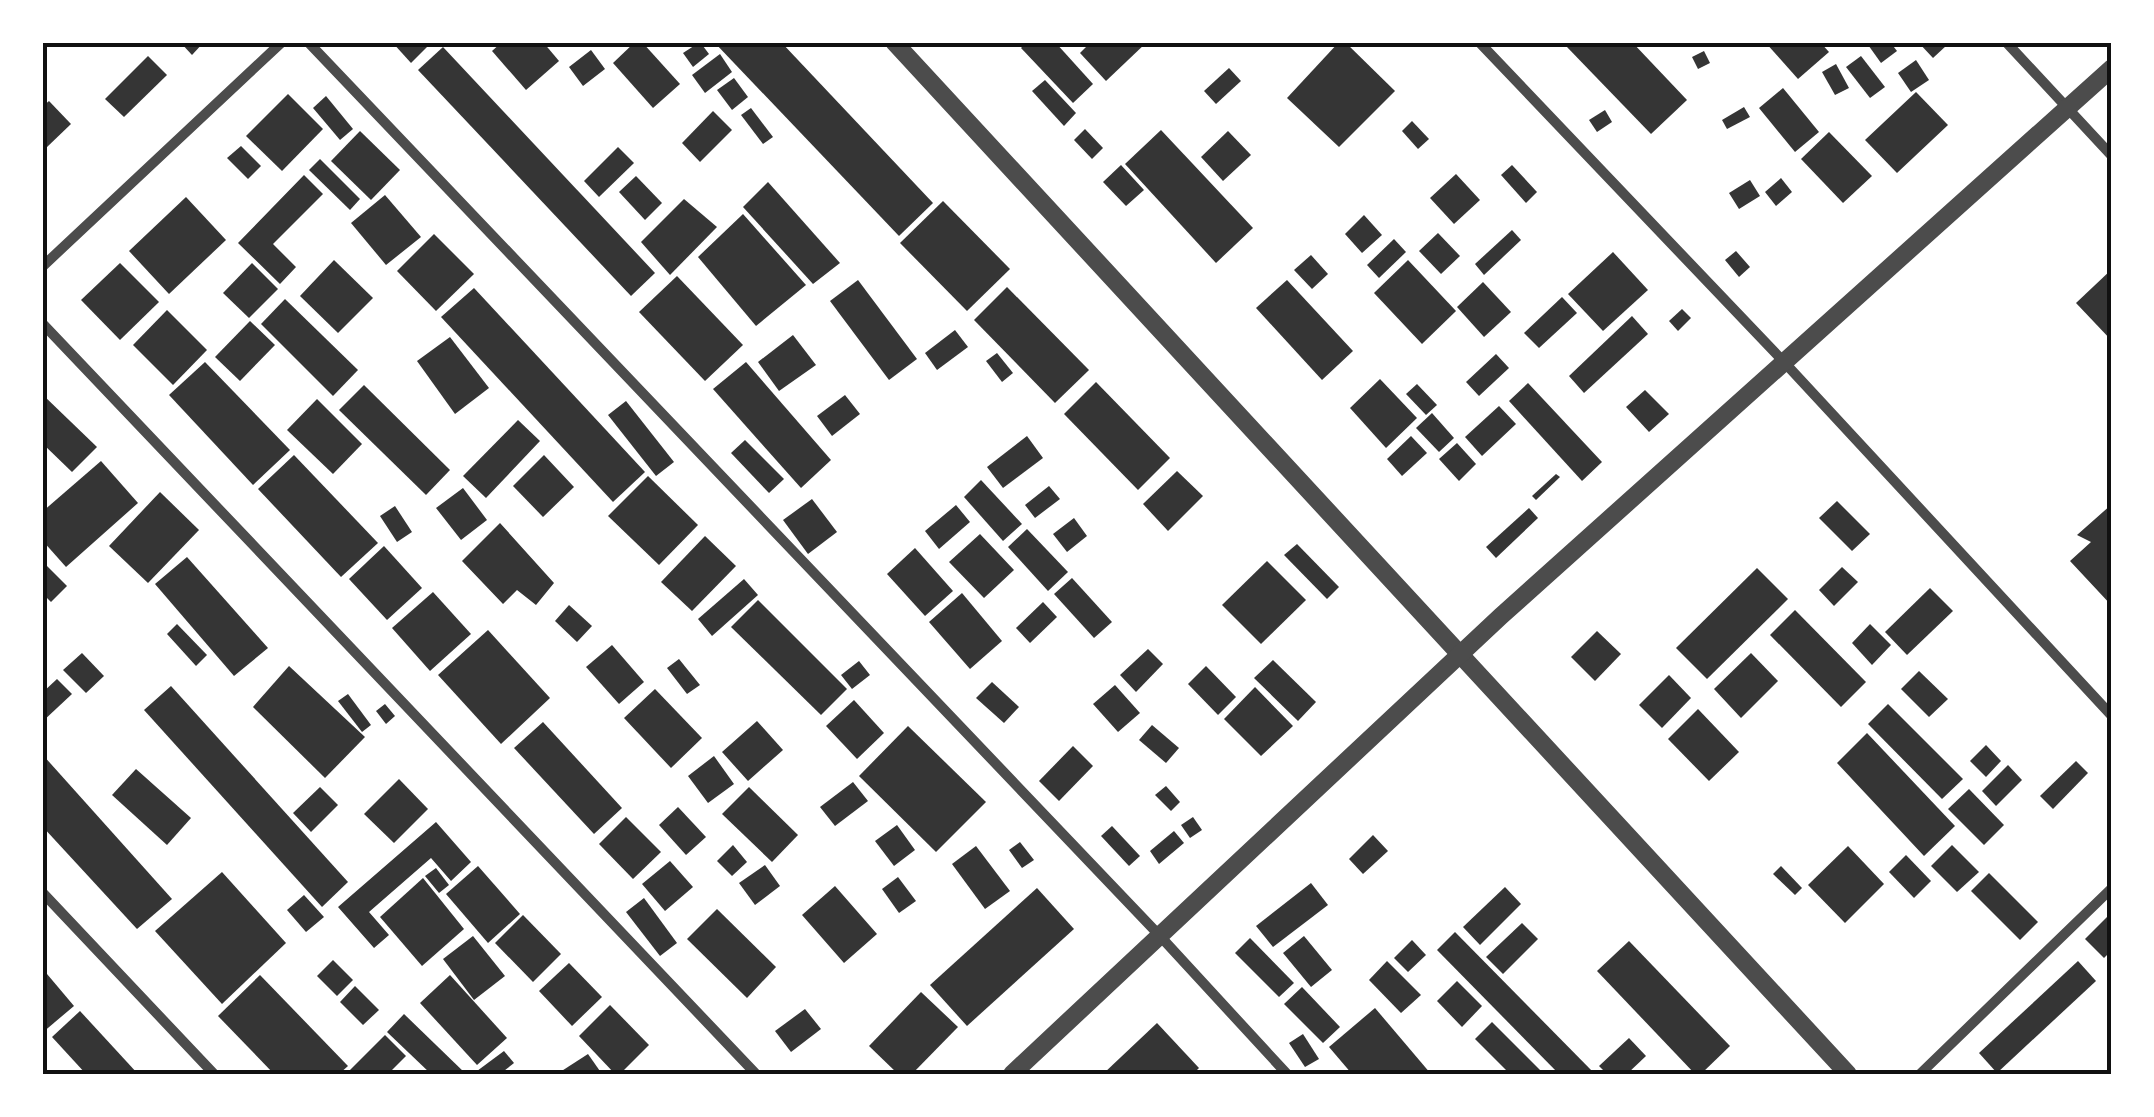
<svg xmlns="http://www.w3.org/2000/svg" width="2154" height="1117" viewBox="0 0 2154 1117" font-family="Ubuntu,sans-serif">
  <style>
    .building { fill: #353535 }
    .lines { fill: none; stroke-linecap: round; stroke-linejoin: round }
    .minor { stroke: #4c4c4c; stroke-width: 10 }
    .tertiary { stroke: #4c4c4c; stroke-width: 18 }
    .neatline { fill: none; stroke: #111; stroke-width: 4 }
  </style>
  <rect width="100%" height="100%" fill="#fff"/>
  <g class="building">
    <path d="M 180,42 L 204,42 L 192,55 Z"/>
    <path d="M 392,42 L 432,42 L 411,63 Z"/>
    <path d="M 502,42 L 543,42 L 559,61 L 526,90 L 492,51 Z"/>
    <path d="M 635,42 L 642,42 L 680,84 L 653,108 L 613,63 Z"/>
    <path d="M 700,42 L 709,54 L 693,67 L 683,53 Z"/>
    <path d="M 714,42 L 781,42 L 933,203 L 899,236 Z"/>
    <path d="M 1027,42 L 1055,42 L 1093,84 L 1073,103 L 1021,48 Z"/>
    <path d="M 1091,42 L 1147,42 L 1106,81 L 1080,53 Z"/>
    <path d="M 1339,42 L 1345,42 L 1395,91 L 1339,147 L 1287,98 Z"/>
    <path d="M 1569,42 L 1632,42 L 1687,100 L 1651,134 L 1566,46 Z"/>
    <path d="M 1765,42 L 1820,42 L 1829,52 L 1798,79 Z"/>
    <path d="M 1866,42 L 1890,42 L 1897,51 L 1881,63 Z"/>
    <path d="M 1918,42 L 1944,42 L 1947,45 L 1933,58 Z"/>
    <path d="M 443,47 L 655,273 L 631,296 L 418,70 Z"/>
    <path d="M 591,50 L 605,69 L 583,86 L 569,67 Z"/>
    <path d="M 1704,51 L 1710,63 L 1698,69 L 1692,57 Z"/>
    <path d="M 720,54 L 732,72 L 705,93 L 692,75 Z"/>
    <path d="M 148,56 L 167,75 L 124,117 L 105,99 Z"/>
    <path d="M 1861,56 L 1885,87 L 1870,98 L 1846,67 Z"/>
    <path d="M 1916,60 L 1929,80 L 1911,92 L 1898,73 Z"/>
    <path d="M 1836,64 L 1849,88 L 1835,95 L 1822,72 Z"/>
    <path d="M 1229,68 L 1241,81 L 1216,104 L 1204,91 Z"/>
    <path d="M 734,78 L 748,97 L 732,110 L 717,90 Z"/>
    <path d="M 1045,80 L 1076,113 L 1064,126 L 1032,91 Z"/>
    <path d="M 1783,88 L 1819,132 L 1795,152 L 1759,108 Z"/>
    <path d="M 1916,92 L 1948,125 L 1897,173 L 1865,140 Z"/>
    <path d="M 288,94 L 323,129 L 282,171 L 246,136 Z"/>
    <path d="M 326,96 L 353,129 L 340,140 L 313,108 Z"/>
    <path d="M 49,101 L 71,124 L 46,148 L 42,144 L 42,107 Z"/>
    <path d="M 1744,107 L 1750,117 L 1727,129 L 1722,120 Z"/>
    <path d="M 751,108 L 773,137 L 763,144 L 741,115 Z"/>
    <path d="M 1605,110 L 1612,122 L 1597,132 L 1589,120 Z"/>
    <path d="M 713,111 L 732,130 L 700,162 L 682,143 Z"/>
    <path d="M 1412,121 L 1429,139 L 1418,149 L 1402,131 Z"/>
    <path d="M 1085,129 L 1103,148 L 1092,159 L 1074,140 Z"/>
    <path d="M 1161,130 L 1253,228 L 1216,263 L 1125,164 Z"/>
    <path d="M 360,131 L 400,170 L 371,200 L 331,161 Z"/>
    <path d="M 1228,131 L 1251,155 L 1223,181 L 1201,157 Z"/>
    <path d="M 1829,132 L 1872,176 L 1843,203 L 1801,159 Z"/>
    <path d="M 241,146 L 261,166 L 248,179 L 227,158 Z"/>
    <path d="M 618,147 L 634,163 L 599,197 L 584,181 Z"/>
    <path d="M 320,159 L 360,199 L 350,210 L 309,170 Z"/>
    <path d="M 1121,165 L 1144,190 L 1126,206 L 1103,182 Z"/>
    <path d="M 1512,165 L 1537,192 L 1526,203 L 1501,175 Z"/>
    <path d="M 1456,174 L 1480,200 L 1454,224 L 1430,198 Z"/>
    <path d="M 304,175 L 323,194 L 273,244 L 296,267 L 280,284 L 238,243 Z"/>
    <path d="M 636,176 L 662,203 L 645,220 L 619,192 Z"/>
    <path d="M 1781,178 L 1792,192 L 1776,206 L 1765,192 Z"/>
    <path d="M 1750,180 L 1760,196 L 1739,209 L 1729,193 Z"/>
    <path d="M 768,182 L 840,263 L 813,284 L 743,207 Z"/>
    <path d="M 385,195 L 421,237 L 386,265 L 351,223 Z"/>
    <path d="M 186,197 L 226,240 L 169,294 L 129,251 Z"/>
    <path d="M 684,199 L 717,227 L 670,275 L 641,242 Z"/>
    <path d="M 943,201 L 1010,269 L 967,311 L 900,243 Z"/>
    <path d="M 743,214 L 806,285 L 756,326 L 698,257 Z"/>
    <path d="M 1364,215 L 1382,235 L 1362,253 L 1345,234 Z"/>
    <path d="M 1512,230 L 1521,240 L 1484,275 L 1475,264 Z"/>
    <path d="M 1438,233 L 1460,256 L 1441,274 L 1419,251 Z"/>
    <path d="M 434,234 L 474,274 L 436,311 L 397,271 Z"/>
    <path d="M 1394,239 L 1406,252 L 1379,278 L 1367,265 Z"/>
    <path d="M 1736,251 L 1750,267 L 1739,277 L 1725,260 Z"/>
    <path d="M 1613,252 L 1648,290 L 1603,331 L 1568,294 Z"/>
    <path d="M 1311,255 L 1328,274 L 1312,289 L 1294,270 Z"/>
    <path d="M 334,260 L 373,298 L 338,333 L 300,296 Z"/>
    <path d="M 1408,260 L 1456,311 L 1422,344 L 1374,293 Z"/>
    <path d="M 120,263 L 159,302 L 120,340 L 81,300 Z"/>
    <path d="M 252,263 L 278,289 L 249,318 L 223,293 Z"/>
    <path d="M 2112,269 L 2112,341 L 2076,303 Z"/>
    <path d="M 677,276 L 743,345 L 705,381 L 639,312 Z"/>
    <path d="M 858,280 L 917,359 L 889,380 L 830,301 Z"/>
    <path d="M 1287,280 L 1353,351 L 1322,380 L 1256,308 Z"/>
    <path d="M 1483,282 L 1511,312 L 1484,337 L 1457,307 Z"/>
    <path d="M 1007,287 L 1089,370 L 1055,403 L 974,320 Z"/>
    <path d="M 474,288 L 645,472 L 613,502 L 441,317 Z"/>
    <path d="M 1562,297 L 1577,313 L 1539,348 L 1524,333 Z"/>
    <path d="M 285,299 L 358,370 L 333,396 L 261,324 Z"/>
    <path d="M 1682,309 L 1691,318 L 1678,331 L 1669,321 Z"/>
    <path d="M 167,310 L 207,350 L 173,385 L 133,345 Z"/>
    <path d="M 1632,316 L 1648,334 L 1584,393 L 1569,376 Z"/>
    <path d="M 250,321 L 275,345 L 240,381 L 215,357 Z"/>
    <path d="M 955,330 L 968,347 L 937,370 L 925,353 Z"/>
    <path d="M 793,335 L 816,365 L 779,391 L 758,362 Z"/>
    <path d="M 450,337 L 489,388 L 455,414 L 417,361 Z"/>
    <path d="M 997,353 L 1013,373 L 1002,382 L 986,361 Z"/>
    <path d="M 1496,354 L 1509,368 L 1479,396 L 1466,382 Z"/>
    <path d="M 205,362 L 290,450 L 253,485 L 169,395 Z"/>
    <path d="M 746,362 L 831,460 L 801,488 L 713,389 Z"/>
    <path d="M 1380,379 L 1417,418 L 1386,448 L 1350,408 Z"/>
    <path d="M 1096,382 L 1170,458 L 1138,490 L 1064,414 Z"/>
    <path d="M 1528,383 L 1602,462 L 1582,481 L 1509,401 Z"/>
    <path d="M 1417,384 L 1437,405 L 1426,415 L 1406,394 Z"/>
    <path d="M 364,385 L 450,470 L 426,495 L 339,410 Z"/>
    <path d="M 1645,390 L 1669,414 L 1649,432 L 1626,407 Z"/>
    <path d="M 42,394 L 97,447 L 72,472 L 42,443 Z"/>
    <path d="M 845,395 L 860,414 L 832,436 L 817,416 Z"/>
    <path d="M 317,399 L 362,444 L 333,474 L 287,430 Z"/>
    <path d="M 626,401 L 674,462 L 656,476 L 608,415 Z"/>
    <path d="M 1499,406 L 1516,424 L 1482,456 L 1465,437 Z"/>
    <path d="M 1432,413 L 1454,438 L 1439,452 L 1416,428 Z"/>
    <path d="M 518,420 L 540,441 L 486,498 L 463,476 Z"/>
    <path d="M 1027,436 L 1043,458 L 1003,488 L 987,467 Z"/>
    <path d="M 1411,436 L 1427,453 L 1402,476 L 1387,459 Z"/>
    <path d="M 745,440 L 784,479 L 769,493 L 731,453 Z"/>
    <path d="M 1457,443 L 1476,464 L 1459,481 L 1439,459 Z"/>
    <path d="M 294,455 L 378,543 L 341,577 L 258,489 Z"/>
    <path d="M 544,455 L 574,487 L 543,517 L 513,486 Z"/>
    <path d="M 101,461 L 138,503 L 66,567 L 42,540 L 42,512 Z"/>
    <path d="M 1177,471 L 1203,496 L 1168,531 L 1143,504 Z"/>
    <path d="M 1556,474 L 1560,477 L 1536,500 L 1532,496 Z"/>
    <path d="M 648,476 L 698,525 L 659,565 L 608,516 Z"/>
    <path d="M 981,480 L 1022,524 L 1003,541 L 964,497 Z"/>
    <path d="M 1049,486 L 1060,499 L 1035,518 L 1025,505 Z"/>
    <path d="M 463,488 L 487,520 L 461,540 L 436,508 Z"/>
    <path d="M 160,492 L 199,530 L 148,583 L 109,546 Z"/>
    <path d="M 812,499 L 837,532 L 808,554 L 783,520 Z"/>
    <path d="M 1837,501 L 1870,534 L 1852,551 L 1819,518 Z"/>
    <path d="M 2112,504 L 2112,606 L 2070,561 L 2091,542 L 2077,535 Z"/>
    <path d="M 956,505 L 970,522 L 939,549 L 925,531 Z"/>
    <path d="M 395,506 L 412,532 L 397,542 L 380,516 Z"/>
    <path d="M 1529,508 L 1538,518 L 1496,558 L 1486,547 Z"/>
    <path d="M 1074,518 L 1087,536 L 1067,552 L 1053,534 Z"/>
    <path d="M 500,523 L 554,583 L 536,605 L 517,590 L 503,604 L 462,561 Z"/>
    <path d="M 1027,529 L 1068,572 L 1048,591 L 1008,547 Z"/>
    <path d="M 980,534 L 1014,570 L 984,598 L 949,562 Z"/>
    <path d="M 705,536 L 736,566 L 692,611 L 661,582 Z"/>
    <path d="M 1297,544 L 1339,587 L 1327,599 L 1284,555 Z"/>
    <path d="M 384,546 L 422,588 L 387,620 L 349,579 Z"/>
    <path d="M 915,548 L 953,591 L 925,616 L 887,574 Z"/>
    <path d="M 187,557 L 268,648 L 234,676 L 155,584 Z"/>
    <path d="M 42,561 L 67,586 L 51,602 L 42,593 Z"/>
    <path d="M 1267,561 L 1306,600 L 1261,644 L 1222,605 Z"/>
    <path d="M 1842,567 L 1858,582 L 1834,606 L 1819,590 Z"/>
    <path d="M 1757,568 L 1788,599 L 1707,679 L 1676,648 Z"/>
    <path d="M 1072,578 L 1112,622 L 1094,638 L 1054,594 Z"/>
    <path d="M 744,579 L 758,595 L 712,636 L 698,619 Z"/>
    <path d="M 1930,588 L 1953,611 L 1907,655 L 1885,632 Z"/>
    <path d="M 433,592 L 471,634 L 430,671 L 392,628 Z"/>
    <path d="M 962,593 L 1002,641 L 970,669 L 929,622 Z"/>
    <path d="M 758,600 L 847,689 L 821,715 L 731,627 Z"/>
    <path d="M 1043,602 L 1057,617 L 1030,643 L 1016,628 Z"/>
    <path d="M 569,605 L 592,626 L 577,642 L 555,621 Z"/>
    <path d="M 1795,610 L 1866,682 L 1841,707 L 1770,635 Z"/>
    <path d="M 177,624 L 207,655 L 196,666 L 167,634 Z"/>
    <path d="M 1870,624 L 1891,645 L 1872,665 L 1852,643 Z"/>
    <path d="M 488,630 L 550,698 L 501,744 L 438,675 Z"/>
    <path d="M 1597,631 L 1621,654 L 1595,681 L 1571,657 Z"/>
    <path d="M 612,645 L 644,682 L 619,704 L 586,667 Z"/>
    <path d="M 1148,649 L 1163,664 L 1136,692 L 1120,675 Z"/>
    <path d="M 82,653 L 104,676 L 86,693 L 63,670 Z"/>
    <path d="M 1751,653 L 1778,681 L 1741,718 L 1714,689 Z"/>
    <path d="M 679,659 L 700,685 L 687,694 L 667,668 Z"/>
    <path d="M 1273,660 L 1316,702 L 1298,721 L 1254,678 Z"/>
    <path d="M 859,661 L 870,675 L 852,689 L 841,675 Z"/>
    <path d="M 289,666 L 365,737 L 325,778 L 253,707 Z"/>
    <path d="M 1206,666 L 1236,697 L 1218,715 L 1188,684 Z"/>
    <path d="M 1919,671 L 1948,699 L 1929,717 L 1901,689 Z"/>
    <path d="M 1669,675 L 1691,698 L 1662,728 L 1639,705 Z"/>
    <path d="M 57,679 L 72,694 L 42,722 L 42,693 Z"/>
    <path d="M 992,682 L 1019,707 L 1004,723 L 976,698 Z"/>
    <path d="M 1115,685 L 1140,713 L 1118,732 L 1093,704 Z"/>
    <path d="M 171,686 L 348,882 L 322,907 L 144,710 Z"/>
    <path d="M 1255,687 L 1293,726 L 1261,756 L 1224,719 Z"/>
    <path d="M 655,689 L 702,738 L 671,768 L 624,718 Z"/>
    <path d="M 348,694 L 371,725 L 362,732 L 338,701 Z"/>
    <path d="M 854,700 L 884,733 L 857,759 L 826,726 Z"/>
    <path d="M 385,704 L 395,716 L 386,724 L 376,711 Z"/>
    <path d="M 1888,704 L 1963,779 L 1942,799 L 1868,724 Z"/>
    <path d="M 1698,709 L 1739,752 L 1709,781 L 1668,739 Z"/>
    <path d="M 757,721 L 783,750 L 748,781 L 722,752 Z"/>
    <path d="M 543,722 L 622,808 L 594,834 L 514,748 Z"/>
    <path d="M 1152,725 L 1179,748 L 1166,763 L 1139,740 Z"/>
    <path d="M 908,726 L 986,802 L 936,852 L 859,776 Z"/>
    <path d="M 1867,733 L 1955,826 L 1924,856 L 1837,763 Z"/>
    <path d="M 1986,745 L 2001,761 L 1986,777 L 1970,761 Z"/>
    <path d="M 1073,746 L 1093,766 L 1059,801 L 1039,781 Z"/>
    <path d="M 42,754 L 172,899 L 137,929 L 42,826 Z"/>
    <path d="M 714,756 L 734,784 L 708,803 L 688,776 Z"/>
    <path d="M 2076,761 L 2088,773 L 2053,809 L 2040,796 Z"/>
    <path d="M 2008,765 L 2022,780 L 1996,806 L 1982,791 Z"/>
    <path d="M 136,769 L 191,818 L 167,845 L 112,795 Z"/>
    <path d="M 399,779 L 428,809 L 394,843 L 364,814 Z"/>
    <path d="M 853,782 L 868,801 L 835,826 L 820,807 Z"/>
    <path d="M 1166,786 L 1180,802 L 1171,811 L 1155,795 Z"/>
    <path d="M 320,787 L 338,805 L 311,832 L 293,813 Z"/>
    <path d="M 749,787 L 798,835 L 772,862 L 722,814 Z"/>
    <path d="M 1969,789 L 2004,825 L 1984,845 L 1948,809 Z"/>
    <path d="M 678,807 L 706,837 L 686,855 L 659,825 Z"/>
    <path d="M 626,817 L 661,852 L 633,879 L 599,844 Z"/>
    <path d="M 1193,817 L 1202,830 L 1190,838 L 1181,825 Z"/>
    <path d="M 436,822 L 471,862 L 451,881 L 431,858 L 369,912 L 389,935 L 374,948 L 338,907 Z"/>
    <path d="M 897,825 L 915,850 L 894,866 L 875,841 Z"/>
    <path d="M 1112,826 L 1140,856 L 1129,866 L 1101,836 Z"/>
    <path d="M 1174,831 L 1184,843 L 1159,864 L 1150,851 Z"/>
    <path d="M 1373,835 L 1388,851 L 1363,874 L 1349,859 Z"/>
    <path d="M 1020,842 L 1034,860 L 1022,868 L 1009,850 Z"/>
    <path d="M 733,845 L 747,862 L 732,876 L 717,861 Z"/>
    <path d="M 1952,845 L 1979,872 L 1957,892 L 1931,866 Z"/>
    <path d="M 976,846 L 1010,891 L 985,909 L 952,864 Z"/>
    <path d="M 1848,846 L 1884,884 L 1845,923 L 1808,885 Z"/>
    <path d="M 1906,855 L 1931,881 L 1914,898 L 1889,872 Z"/>
    <path d="M 670,861 L 693,887 L 665,911 L 642,884 Z"/>
    <path d="M 765,865 L 780,886 L 755,905 L 739,883 Z"/>
    <path d="M 478,866 L 520,914 L 488,943 L 446,894 Z"/>
    <path d="M 1781,866 L 1802,888 L 1795,895 L 1773,874 Z"/>
    <path d="M 436,868 L 449,885 L 439,893 L 425,876 Z"/>
    <path d="M 222,872 L 286,943 L 222,1004 L 155,931 Z"/>
    <path d="M 1989,873 L 2038,922 L 2020,940 L 1971,891 Z"/>
    <path d="M 898,877 L 916,901 L 899,913 L 882,889 Z"/>
    <path d="M 423,878 L 464,929 L 422,966 L 380,917 Z"/>
    <path d="M 1311,883 L 1328,905 L 1273,947 L 1256,926 Z"/>
    <path d="M 835,886 L 877,934 L 844,963 L 802,915 Z"/>
    <path d="M 1505,887 L 1521,904 L 1480,945 L 1463,927 Z"/>
    <path d="M 1037,888 L 1074,929 L 967,1026 L 930,985 Z"/>
    <path d="M 304,895 L 324,917 L 306,932 L 287,910 Z"/>
    <path d="M 644,898 L 677,943 L 660,956 L 626,912 Z"/>
    <path d="M 717,909 L 776,967 L 747,998 L 687,939 Z"/>
    <path d="M 2112,912 L 2112,950 L 2104,958 L 2085,939 Z"/>
    <path d="M 523,915 L 561,954 L 533,982 L 495,943 Z"/>
    <path d="M 1522,923 L 1538,939 L 1503,974 L 1486,957 Z"/>
    <path d="M 1455,932 L 1595,1074 L 1559,1074 L 1437,950 Z"/>
    <path d="M 473,936 L 505,976 L 474,1000 L 443,959 Z"/>
    <path d="M 1304,936 L 1332,970 L 1311,987 L 1283,953 Z"/>
    <path d="M 1250,938 L 1294,983 L 1279,997 L 1235,953 Z"/>
    <path d="M 1412,940 L 1426,955 L 1408,972 L 1394,958 Z"/>
    <path d="M 1629,941 L 1730,1046 L 1701,1074 L 1695,1074 L 1597,971 Z"/>
    <path d="M 333,960 L 353,980 L 337,996 L 317,976 Z"/>
    <path d="M 1387,961 L 1421,995 L 1401,1013 L 1369,980 Z"/>
    <path d="M 2078,961 L 2096,981 L 1997,1073 L 1979,1053 Z"/>
    <path d="M 569,963 L 602,997 L 572,1026 L 539,991 Z"/>
    <path d="M 47,974 L 74,1006 L 42,1033 L 42,978 Z"/>
    <path d="M 260,975 L 348,1066 L 339,1074 L 274,1074 L 218,1016 Z"/>
    <path d="M 450,975 L 507,1038 L 477,1065 L 420,1003 Z"/>
    <path d="M 1457,981 L 1482,1006 L 1462,1027 L 1437,1001 Z"/>
    <path d="M 355,986 L 379,1010 L 363,1025 L 340,1002 Z"/>
    <path d="M 1302,987 L 1340,1027 L 1323,1043 L 1284,1004 Z"/>
    <path d="M 921,992 L 958,1027 L 912,1074 L 898,1074 L 869,1046 Z"/>
    <path d="M 610,1005 L 649,1045 L 620,1074 L 615,1074 L 579,1036 Z"/>
    <path d="M 1375,1008 L 1431,1074 L 1352,1074 L 1329,1047 Z"/>
    <path d="M 805,1009 L 821,1029 L 791,1052 L 775,1031 Z"/>
    <path d="M 80,1011 L 138,1074 L 86,1074 L 52,1037 Z"/>
    <path d="M 404,1014 L 466,1074 L 431,1074 L 387,1032 Z"/>
    <path d="M 1492,1022 L 1544,1074 L 1510,1074 L 1475,1039 Z"/>
    <path d="M 1157,1023 L 1199,1068 L 1193,1074 L 1103,1074 Z"/>
    <path d="M 1303,1034 L 1319,1059 L 1305,1067 L 1289,1043 Z"/>
    <path d="M 385,1035 L 406,1056 L 388,1074 L 346,1074 Z"/>
    <path d="M 1629,1038 L 1646,1056 L 1627,1074 L 1607,1074 L 1599,1066 Z"/>
    <path d="M 504,1051 L 514,1063 L 500,1074 L 480,1074 L 477,1071 Z"/>
    <path d="M 588,1054 L 602,1074 L 557,1074 Z"/>
  </g>
  <g class="lines">
    <g class="minor">
      <path d="M 308,42 L 1160,936 L 1287,1074"/>
      <path d="M 1479,42 L 1784,362 L 2112,716"/>
      <path d="M 2006,42 L 2112,156"/>
      <path d="M 42,267 L 282,42"/>
      <path d="M 42,323 L 756,1074"/>
      <path d="M 42,892 L 214,1074"/>
      <path d="M 1920,1074 L 2112,888"/>
    </g>
    <g class="tertiary">
      <path d="M 894,42 L 1848,1074"/>
      <path d="M 1012,1074 L 1501,616 L 2112,68"/>
    </g>
  </g>
  <rect width="2154" height="1117" fill="none" stroke="#ffffff" stroke-width="90"/>
  <rect x="45" y="45" width="2064" height="1027" class="neatline"/>
</svg>
